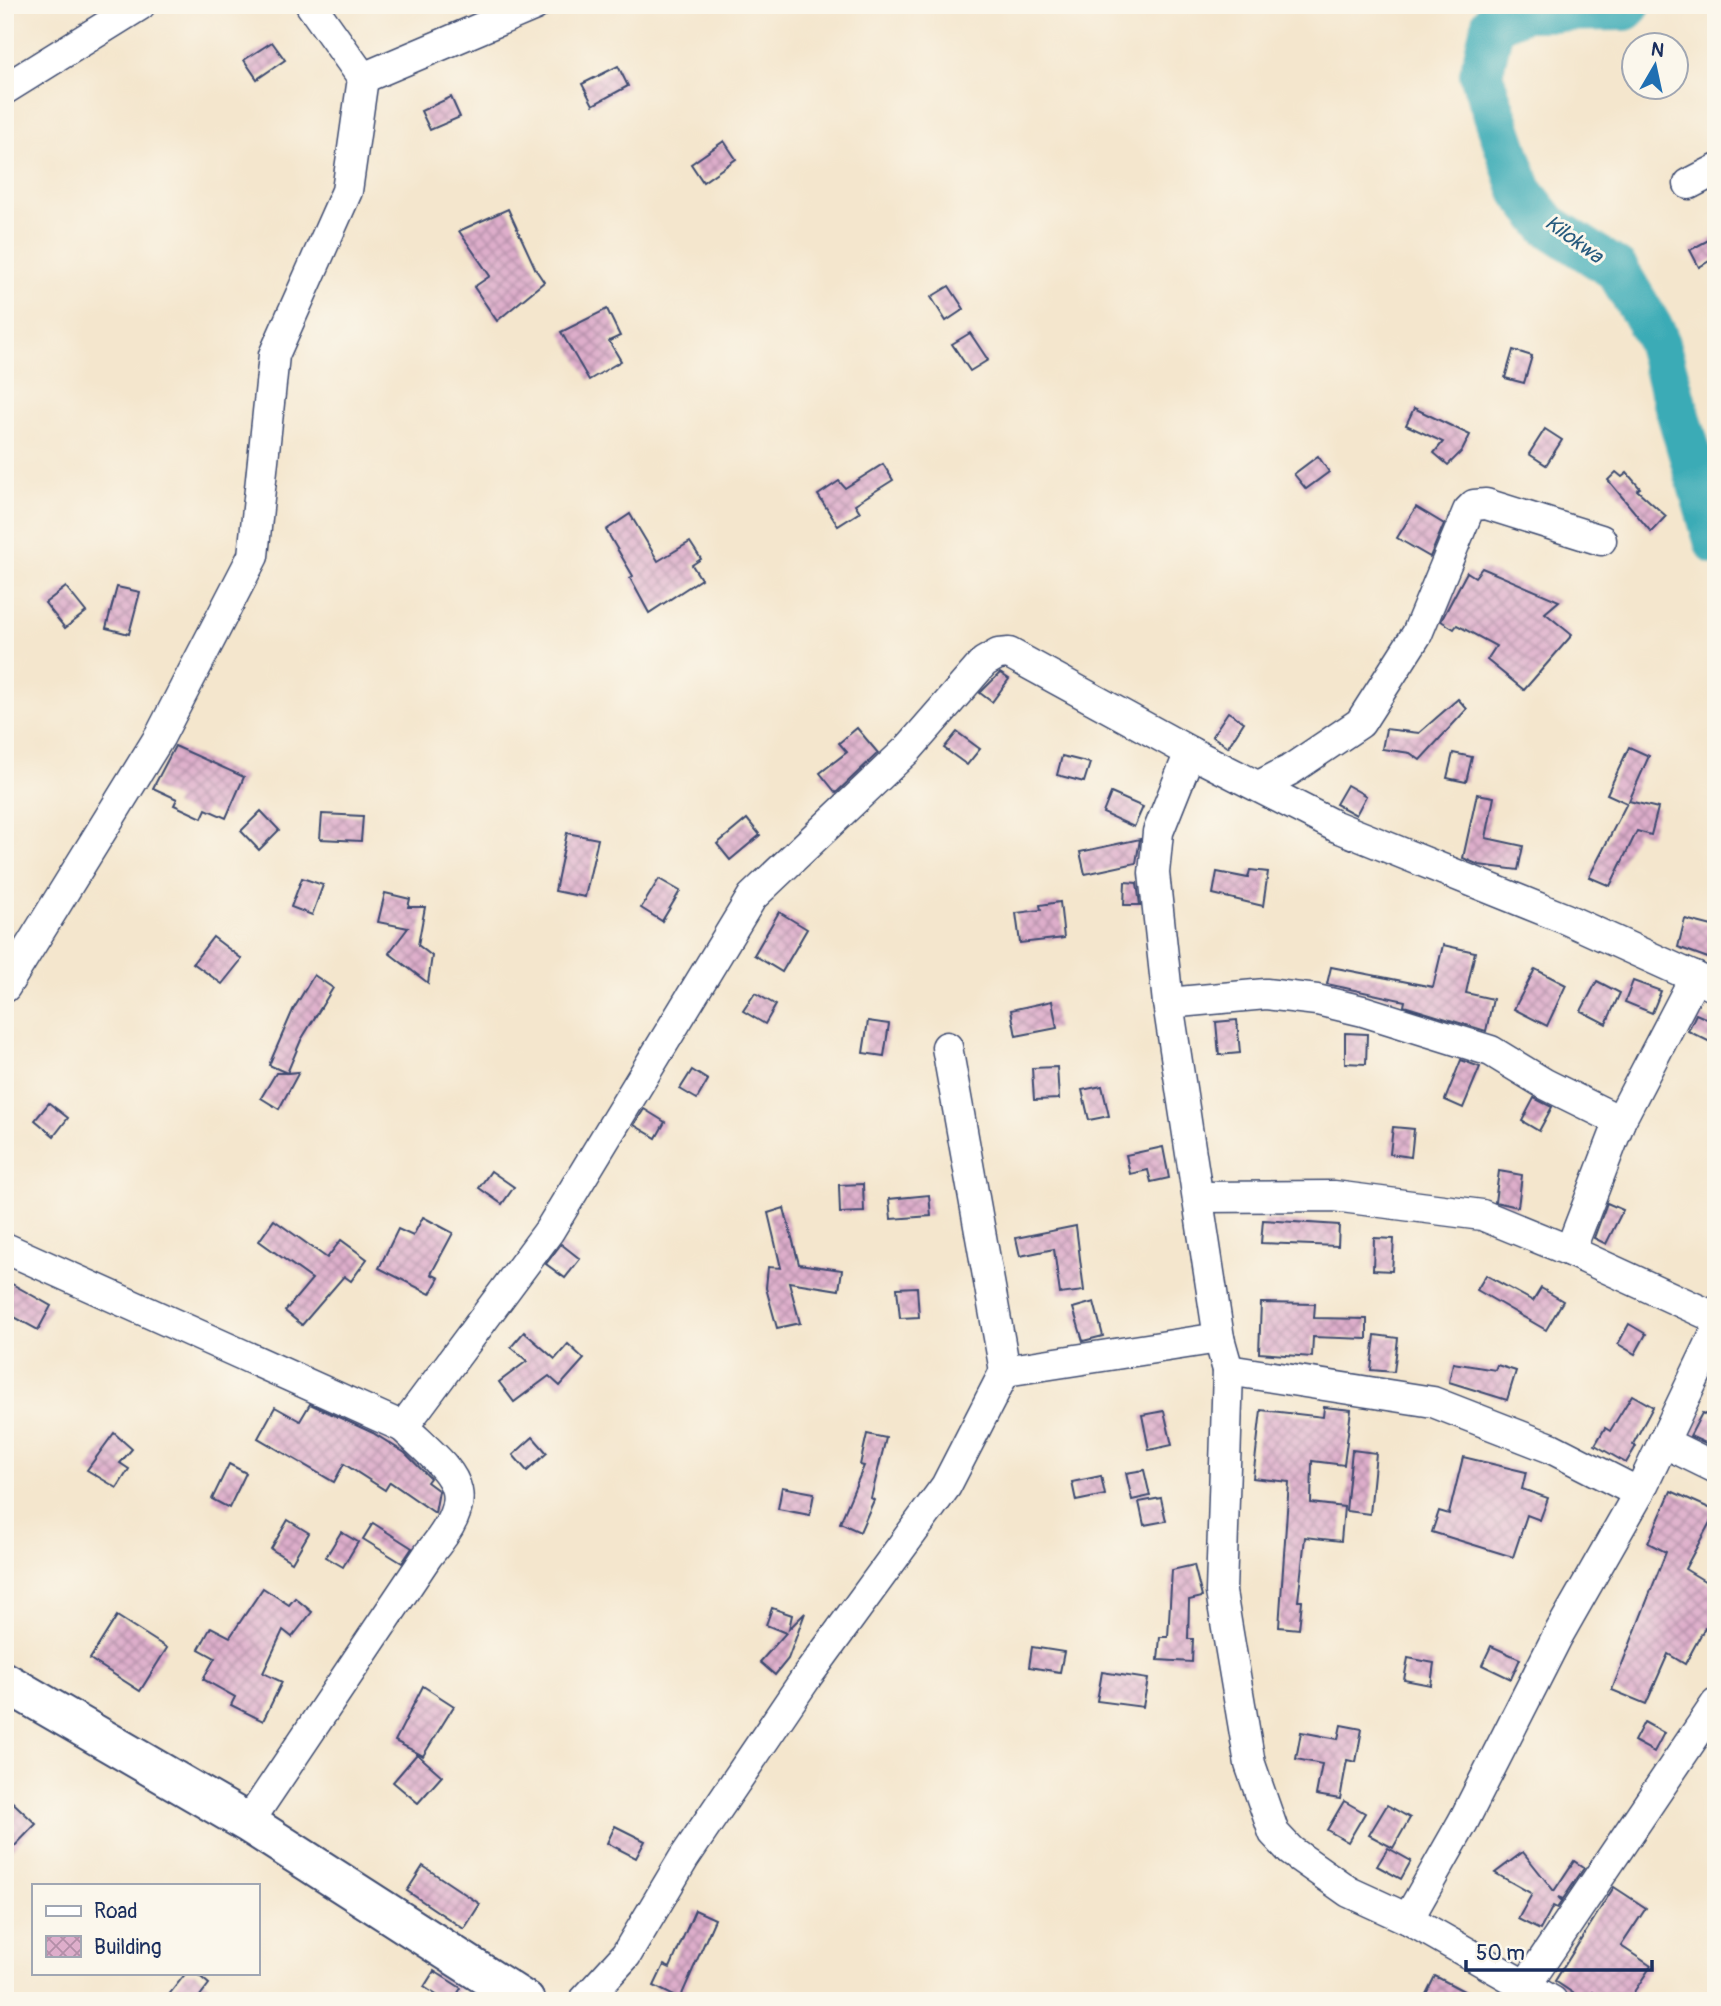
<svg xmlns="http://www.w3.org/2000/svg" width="1721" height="2006" viewBox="0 0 1721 2006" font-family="Pangolin,sans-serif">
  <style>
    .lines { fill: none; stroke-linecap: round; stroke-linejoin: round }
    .river { stroke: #3aabb6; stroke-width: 44 }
    .building { fill: url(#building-cross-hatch) }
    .street-casing { stroke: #3c4a6f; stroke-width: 33 }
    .secondary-casing { stroke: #3c4a6f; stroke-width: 42 }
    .street { stroke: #fff; stroke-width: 30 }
    .secondary { stroke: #fff; stroke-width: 38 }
    .labels { text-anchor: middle; stroke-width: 6; stroke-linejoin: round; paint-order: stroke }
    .water-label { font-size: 21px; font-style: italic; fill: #265a7d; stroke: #fbf7ec }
  </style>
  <defs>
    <pattern id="building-cross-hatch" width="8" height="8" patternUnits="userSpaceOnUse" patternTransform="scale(1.75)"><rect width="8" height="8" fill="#deaecb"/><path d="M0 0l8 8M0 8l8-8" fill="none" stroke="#b38ea8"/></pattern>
  </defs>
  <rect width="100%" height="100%" fill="#fbf7ec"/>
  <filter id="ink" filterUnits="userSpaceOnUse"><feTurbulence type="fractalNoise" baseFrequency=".0143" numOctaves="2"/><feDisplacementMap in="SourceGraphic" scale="14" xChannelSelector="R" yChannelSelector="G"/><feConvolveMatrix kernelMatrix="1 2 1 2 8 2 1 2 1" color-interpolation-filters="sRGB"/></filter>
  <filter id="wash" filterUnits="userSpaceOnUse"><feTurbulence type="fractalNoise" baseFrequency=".00686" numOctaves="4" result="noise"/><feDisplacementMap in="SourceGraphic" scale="28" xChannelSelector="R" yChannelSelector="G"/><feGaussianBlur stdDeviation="1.57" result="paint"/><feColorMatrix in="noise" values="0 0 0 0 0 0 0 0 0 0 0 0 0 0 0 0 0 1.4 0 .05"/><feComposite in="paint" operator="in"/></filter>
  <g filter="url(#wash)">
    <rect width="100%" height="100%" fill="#f4e6cd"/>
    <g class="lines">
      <path class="river" d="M 1629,5 L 1625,9 L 1525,10 L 1493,23 L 1481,74 L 1521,191 L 1548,225 L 1617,270 L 1655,334 L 1716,543"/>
    </g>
    <g id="blocks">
      <g class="building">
        <path d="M 272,42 L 285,60 L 257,79 L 244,60 Z"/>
        <path d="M 618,66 L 628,86 L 593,105 L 582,84 Z"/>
        <path d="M 451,97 L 460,117 L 430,130 L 421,111 Z"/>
        <path d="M 724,141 L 736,159 L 703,182 L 691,164 Z"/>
        <path d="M 508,209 L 536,270 L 544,282 L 497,321 L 474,287 L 490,276 L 459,231 Z"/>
        <path d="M 1716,236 L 1716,257 L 1699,267 L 1690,250 Z"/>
        <path d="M 949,286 L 964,309 L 946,321 L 931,297 Z"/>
        <path d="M 607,309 L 620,336 L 609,341 L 621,361 L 589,380 L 561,332 Z"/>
        <path d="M 970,333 L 988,360 L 970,371 L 952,344 Z"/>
        <path d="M 1513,350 L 1532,356 L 1524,383 L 1505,378 Z"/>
        <path d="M 1414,408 L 1470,435 L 1462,451 L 1448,465 L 1434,453 L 1443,442 L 1406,425 Z"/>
        <path d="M 1545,429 L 1562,440 L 1546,465 L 1529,454 Z"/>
        <path d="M 1318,456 L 1329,472 L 1306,489 L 1294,474 Z"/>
        <path d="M 883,464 L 893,480 L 855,504 L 860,512 L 838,526 L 818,495 L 839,481 L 845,488 Z"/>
        <path d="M 1616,472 L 1622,477 L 1627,473 L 1640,488 L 1637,490 L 1666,516 L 1651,532 L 1608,480 Z"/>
        <path d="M 1416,507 L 1444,524 L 1430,557 L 1397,538 Z"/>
        <path d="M 630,514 L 658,561 L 690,542 L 701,559 L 692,565 L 701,579 L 649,613 L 630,578 L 633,576 L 606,530 Z"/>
        <path d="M 1482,568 L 1559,601 L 1545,613 L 1572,635 L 1524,690 L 1487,660 L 1496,646 L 1457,625 L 1454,629 L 1441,621 L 1467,572 L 1475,577 Z"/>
        <path d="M 66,587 L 86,612 L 65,628 L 45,603 Z"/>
        <path d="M 117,587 L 140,592 L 129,634 L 106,628 Z"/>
        <path d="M 1000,673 L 1009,679 L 992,702 L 980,693 Z"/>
        <path d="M 1458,699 L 1467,709 L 1420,760 L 1410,753 L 1382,749 L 1386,729 L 1419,733 Z"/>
        <path d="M 1228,712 L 1244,722 L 1228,747 L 1212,736 Z"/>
        <path d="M 857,728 L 878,753 L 836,793 L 820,773 L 847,752 L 839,743 Z"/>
        <path d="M 957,732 L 980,749 L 967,765 L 944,748 Z"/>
        <path d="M 175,746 L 244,777 L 226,818 L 206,809 L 202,818 L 174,805 L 177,799 L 153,788 Z"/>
        <path d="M 1629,747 L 1649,756 L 1629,801 L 1658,808 L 1651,835 L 1637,831 L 1610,886 L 1589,877 L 1627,803 L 1607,794 Z"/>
        <path d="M 1453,753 L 1472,757 L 1466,782 L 1447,778 Z"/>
        <path d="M 1062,756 L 1090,763 L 1084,782 L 1057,775 Z"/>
        <path d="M 1347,785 L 1366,796 L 1356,815 L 1336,804 Z"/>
        <path d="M 1111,793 L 1143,807 L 1134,827 L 1103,813 Z"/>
        <path d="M 1477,794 L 1494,797 L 1486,838 L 1523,846 L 1518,870 L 1479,865 L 1463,858 Z"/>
        <path d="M 261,811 L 279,830 L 259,850 L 241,831 Z"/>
        <path d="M 322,814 L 363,816 L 361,841 L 320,839 Z"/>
        <path d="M 747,819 L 760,835 L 730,860 L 717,844 Z"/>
        <path d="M 567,833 L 598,839 L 585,897 L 555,891 Z"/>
        <path d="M 1140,839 L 1136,863 L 1085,874 L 1080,852 Z"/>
        <path d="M 1250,870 L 1268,872 L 1263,906 L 1213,894 L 1217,872 L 1248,878 Z"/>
        <path d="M 302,878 L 323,885 L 312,915 L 291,907 Z"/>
        <path d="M 659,879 L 680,891 L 662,921 L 641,908 Z"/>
        <path d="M 1125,882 L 1137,883 L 1140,905 L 1124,905 Z"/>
        <path d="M 385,893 L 410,899 L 408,907 L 425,907 L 418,945 L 432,956 L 428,983 L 389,953 L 408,928 L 378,922 Z"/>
        <path d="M 1060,902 L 1064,938 L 1020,943 L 1016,913 L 1041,910 L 1040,905 Z"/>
        <path d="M 779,912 L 807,929 L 782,972 L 754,955 Z"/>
        <path d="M 1685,919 L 1716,927 L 1716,961 L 1678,947 Z"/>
        <path d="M 213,937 L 242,959 L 222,984 L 193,963 Z"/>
        <path d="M 1443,945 L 1475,952 L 1466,993 L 1493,999 L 1486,1031 L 1404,1006 L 1405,1001 L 1327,984 L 1331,967 L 1433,987 Z"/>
        <path d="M 1535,969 L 1566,985 L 1547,1026 L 1514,1009 Z"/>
        <path d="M 314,975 L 333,988 L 301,1040 L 287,1073 L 299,1072 L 279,1109 L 261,1098 L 276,1073 L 287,1073 L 269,1065 L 293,1010 Z"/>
        <path d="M 1597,981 L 1620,993 L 1606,1024 L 1581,1011 Z"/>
        <path d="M 1633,981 L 1661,991 L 1652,1013 L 1625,1002 Z"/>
        <path d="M 755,993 L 776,1005 L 765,1024 L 743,1011 Z"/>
        <path d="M 1052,1001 L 1057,1028 L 1016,1036 L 1011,1010 Z"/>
        <path d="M 1696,1014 L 1716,1023 L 1716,1045 L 1688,1031 Z"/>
        <path d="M 1237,1020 L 1240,1053 L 1219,1055 L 1216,1022 Z"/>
        <path d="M 868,1021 L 889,1024 L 884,1056 L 863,1053 Z"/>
        <path d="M 1345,1033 L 1367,1034 L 1366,1064 L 1345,1063 Z"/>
        <path d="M 1461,1060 L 1480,1067 L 1463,1108 L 1445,1100 Z"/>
        <path d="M 1057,1067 L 1059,1099 L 1034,1100 L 1032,1068 Z"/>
        <path d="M 692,1070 L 708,1080 L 697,1099 L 680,1089 Z"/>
        <path d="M 1102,1086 L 1109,1116 L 1089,1120 L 1082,1090 Z"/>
        <path d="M 1534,1098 L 1552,1107 L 1539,1131 L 1522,1121 Z"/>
        <path d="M 49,1103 L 68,1118 L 54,1136 L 35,1120 Z"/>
        <path d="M 644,1109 L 665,1122 L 656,1138 L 634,1125 Z"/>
        <path d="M 1393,1127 L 1414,1129 L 1411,1157 L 1390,1154 Z"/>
        <path d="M 1163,1147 L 1169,1178 L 1151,1182 L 1148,1170 L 1130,1174 L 1126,1155 Z"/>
        <path d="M 491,1171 L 514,1187 L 502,1204 L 479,1188 Z"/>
        <path d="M 1499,1171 L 1522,1175 L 1518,1207 L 1495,1202 Z"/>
        <path d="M 863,1184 L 864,1212 L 840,1213 L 839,1185 Z"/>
        <path d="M 929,1195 L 931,1216 L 891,1219 L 889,1199 Z"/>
        <path d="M 1607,1203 L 1623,1210 L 1606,1244 L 1594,1238 Z"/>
        <path d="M 784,1208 L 799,1264 L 842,1270 L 839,1290 L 789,1282 L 800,1323 L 777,1328 L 766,1288 L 768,1267 L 781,1268 L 768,1213 Z"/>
        <path d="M 423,1217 L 453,1233 L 431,1274 L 439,1278 L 430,1294 L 379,1268 L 398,1229 L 413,1236 Z"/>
        <path d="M 274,1220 L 327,1258 L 341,1240 L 367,1259 L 351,1281 L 344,1276 L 302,1325 L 285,1311 L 312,1279 L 259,1241 Z"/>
        <path d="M 1263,1220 L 1339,1225 L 1338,1246 L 1261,1243 Z"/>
        <path d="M 1076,1226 L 1084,1291 L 1060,1294 L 1054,1249 L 1020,1256 L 1016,1238 Z"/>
        <path d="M 1374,1238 L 1394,1239 L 1392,1271 L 1373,1270 Z"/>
        <path d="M 561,1244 L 580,1259 L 565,1278 L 546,1264 Z"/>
        <path d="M 1486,1275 L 1533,1301 L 1541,1288 L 1563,1301 L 1546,1330 L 1477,1290 Z"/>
        <path d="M 5,1280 L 51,1306 L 38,1330 L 5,1312 Z"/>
        <path d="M 917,1287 L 919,1317 L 900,1318 L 897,1288 Z"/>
        <path d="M 1094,1302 L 1103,1336 L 1083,1341 L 1073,1308 Z"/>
        <path d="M 1261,1303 L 1315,1304 L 1314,1318 L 1367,1319 L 1367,1339 L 1313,1337 L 1312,1357 L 1259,1353 Z"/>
        <path d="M 1629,1324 L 1646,1334 L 1635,1354 L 1618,1344 Z"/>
        <path d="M 524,1332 L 555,1359 L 568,1344 L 584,1359 L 560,1386 L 549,1376 L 514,1402 L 499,1382 L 527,1361 L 511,1347 Z"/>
        <path d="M 1375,1335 L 1398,1338 L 1394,1372 L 1371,1370 Z"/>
        <path d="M 1453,1363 L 1495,1370 L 1497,1365 L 1516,1371 L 1507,1400 L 1449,1382 Z"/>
        <path d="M 1632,1395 L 1653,1407 L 1633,1444 L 1636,1446 L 1626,1463 L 1595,1445 L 1605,1428 L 1610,1431 Z"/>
        <path d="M 310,1404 L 373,1433 L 405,1453 L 430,1478 L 427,1482 L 439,1491 L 435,1513 L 390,1482 L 385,1490 L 344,1464 L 334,1482 L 258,1438 L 275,1407 L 300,1421 Z"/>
        <path d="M 1324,1407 L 1351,1410 L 1344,1465 L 1312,1461 L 1311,1503 L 1344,1507 L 1341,1541 L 1305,1537 L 1298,1601 L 1302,1601 L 1299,1629 L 1279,1627 L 1289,1482 L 1253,1478 L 1261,1410 L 1323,1417 Z"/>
        <path d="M 1164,1411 L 1172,1445 L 1149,1450 L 1142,1415 Z"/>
        <path d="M 1702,1413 L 1716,1420 L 1716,1429 L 1708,1444 L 1690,1436 Z"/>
        <path d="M 114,1433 L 132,1449 L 120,1463 L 129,1469 L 117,1488 L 87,1470 Z"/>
        <path d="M 867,1434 L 886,1438 L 871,1498 L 874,1500 L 860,1532 L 840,1523 L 864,1466 L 860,1465 Z"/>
        <path d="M 533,1437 L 547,1453 L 527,1471 L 513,1455 Z"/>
        <path d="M 1352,1450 L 1376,1453 L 1370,1514 L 1346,1511 Z"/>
        <path d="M 1463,1457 L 1526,1472 L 1522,1489 L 1548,1498 L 1540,1520 L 1527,1515 L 1513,1557 L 1432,1532 L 1439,1511 L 1449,1514 Z"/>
        <path d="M 229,1464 L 246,1473 L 229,1508 L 212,1499 Z"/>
        <path d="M 1144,1470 L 1150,1496 L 1132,1500 L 1126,1473 Z"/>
        <path d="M 1101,1476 L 1105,1495 L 1076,1501 L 1072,1482 Z"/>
        <path d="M 782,1487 L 814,1493 L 810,1515 L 778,1509 Z"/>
        <path d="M 1671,1491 L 1716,1511 L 1685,1569 L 1716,1588 L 1716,1633 L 1705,1627 L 1685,1664 L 1668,1654 L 1646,1704 L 1612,1690 L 1666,1552 L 1648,1543 Z"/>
        <path d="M 1161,1498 L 1166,1521 L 1144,1525 L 1139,1502 Z"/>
        <path d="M 288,1520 L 309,1533 L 292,1562 L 271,1549 Z"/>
        <path d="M 373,1523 L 412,1548 L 402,1563 L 363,1539 Z"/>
        <path d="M 341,1532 L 358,1542 L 343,1567 L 326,1557 Z"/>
        <path d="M 1194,1565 L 1202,1597 L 1189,1600 L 1188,1639 L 1193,1639 L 1192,1662 L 1158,1660 L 1160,1637 L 1168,1637 L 1172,1570 Z"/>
        <path d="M 263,1588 L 289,1605 L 295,1598 L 312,1612 L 292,1637 L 283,1630 L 263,1673 L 282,1682 L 263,1721 L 231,1705 L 235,1697 L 203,1679 L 215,1658 L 199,1649 L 211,1627 L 230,1637 Z"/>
        <path d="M 772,1608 L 792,1615 L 789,1629 L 805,1613 L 788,1659 L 775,1675 L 760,1662 L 786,1633 L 766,1625 Z"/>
        <path d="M 117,1616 L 167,1648 L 140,1691 L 90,1659 Z"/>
        <path d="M 1491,1646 L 1520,1659 L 1511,1679 L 1482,1665 Z"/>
        <path d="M 1032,1647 L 1064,1652 L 1060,1672 L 1029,1667 Z"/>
        <path d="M 1408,1658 L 1434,1663 L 1431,1685 L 1404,1680 Z"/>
        <path d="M 1102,1672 L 1148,1679 L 1143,1707 L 1097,1701 Z"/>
        <path d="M 423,1686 L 454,1706 L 423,1756 L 395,1741 Z"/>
        <path d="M 1644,1722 L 1664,1733 L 1654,1752 L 1634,1741 Z"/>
        <path d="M 1341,1725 L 1362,1729 L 1356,1762 L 1347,1760 L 1340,1799 L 1316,1795 L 1322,1764 L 1296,1759 L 1301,1732 L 1338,1739 Z"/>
        <path d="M 417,1754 L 442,1776 L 418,1803 L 393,1782 Z"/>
        <path d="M 5,1795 L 36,1824 L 5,1856 Z"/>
        <path d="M 1344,1801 L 1365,1813 L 1348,1842 L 1327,1830 Z"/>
        <path d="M 1387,1805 L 1410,1818 L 1393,1848 L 1369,1835 Z"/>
        <path d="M 615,1826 L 645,1841 L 636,1858 L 607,1843 Z"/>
        <path d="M 1388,1848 L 1411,1861 L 1401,1879 L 1377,1866 Z"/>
        <path d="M 1523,1852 L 1554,1891 L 1574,1861 L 1584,1868 L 1563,1899 L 1558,1897 L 1562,1901 L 1557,1908 L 1553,1906 L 1540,1930 L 1518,1919 L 1532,1894 L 1495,1873 Z"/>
        <path d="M 423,1866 L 480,1904 L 464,1929 L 407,1891 Z"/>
        <path d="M 1614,1887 L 1646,1908 L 1621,1946 L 1651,1966 L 1628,2001 L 1605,2001 L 1593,1992 L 1585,2001 L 1555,1981 Z"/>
        <path d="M 695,1910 L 715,1919 L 680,1999 L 654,1986 L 664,1965 L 670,1968 Z"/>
        <path d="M 434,1971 L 461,1988 L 453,2001 L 446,2001 L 424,1987 Z"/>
        <path d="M 186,1973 L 196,1973 L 209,1984 L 196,2001 L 164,2001 Z"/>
        <path d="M 1435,1976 L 1483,2001 L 1440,2001 L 1426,1994 Z"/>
      </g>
    </g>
  </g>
  <g filter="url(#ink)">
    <use href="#blocks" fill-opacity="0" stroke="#3c4a6f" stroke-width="2"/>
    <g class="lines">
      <g class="street-casing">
        <g id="street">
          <path d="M 363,78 L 535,5"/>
          <path d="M 5,89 L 140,5"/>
          <path d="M 1689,184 L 1716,170"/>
          <path d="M 1259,786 L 1290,770 L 1360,723 L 1417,634 L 1468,511 L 1474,505 L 1486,504 L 1601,540"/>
          <path d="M 5,987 L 160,736 L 253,556 L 274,355 L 347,191 L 363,78 L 311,5"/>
          <path d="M 1168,1003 L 1266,994 L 1317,1000 L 1363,1011 L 1491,1051 L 1545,1084 L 1620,1121"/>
          <path d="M 947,1047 L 1005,1371 L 1219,1338"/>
          <path d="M 1198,1197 L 1334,1196 L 1482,1215 L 1570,1251 L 1716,1318"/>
          <path d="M 5,1248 L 403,1427 L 549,1231 L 752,897 L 909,748 L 984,662 L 998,654 L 1009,653 L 1190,752"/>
          <path d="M 1570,1251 L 1620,1121 L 1695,977"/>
          <path d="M 1228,1370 L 1433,1402 L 1551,1448 L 1639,1493"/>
          <path d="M 1663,1442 L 1716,1468"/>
          <path d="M 248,1823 L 428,1555 C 483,1490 454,1476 403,1427"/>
          <path d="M 1408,1919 L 1463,1822 L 1557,1637 L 1639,1493 L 1716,1332"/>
          <path d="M 1516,2000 L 1716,1704"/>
          <path d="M 584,2001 L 626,1955 L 684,1858 L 808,1675 L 946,1486 L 1005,1371"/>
          <path d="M 1552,2001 L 1408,1919 L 1349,1892 L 1291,1851 L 1274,1833 L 1250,1764 L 1221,1592 L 1228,1370 L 1219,1338 L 1168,1003 L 1154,873 L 1158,832 L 1190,752 L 1335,826 L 1566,919 L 1716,987"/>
        </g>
      </g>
      <g class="secondary-casing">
        <path id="secondary" d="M 5,1682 L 248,1823 L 525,2001"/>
      </g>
      <use href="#street" class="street"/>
      <use href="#secondary" class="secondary"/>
    </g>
  </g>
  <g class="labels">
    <g class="water-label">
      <text transform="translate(1574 239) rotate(36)" y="7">Kilokwa</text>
    </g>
  </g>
  <rect width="1721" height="2006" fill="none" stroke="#fbf7ec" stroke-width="28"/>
  <rect x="32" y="1884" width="228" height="91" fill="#fbf7ec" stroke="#a1a7b3" stroke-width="2"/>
  <rect x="46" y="1906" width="35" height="10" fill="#ffffff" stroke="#a1a7b3" stroke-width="2"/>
  <text x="94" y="1918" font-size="21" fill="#1b2f5e">Road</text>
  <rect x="46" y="1936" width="35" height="21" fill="url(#building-cross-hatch)" stroke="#a1a7b3" stroke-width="2"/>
  <text x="94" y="1954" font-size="21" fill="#1b2f5e">Building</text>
  <g transform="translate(1655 66) rotate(9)"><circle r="33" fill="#fbf7ec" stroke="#a1a7b3" stroke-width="2"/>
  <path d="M0-5L12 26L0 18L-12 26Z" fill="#1f6fb2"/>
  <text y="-10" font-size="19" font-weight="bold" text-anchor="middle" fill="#1b2f5e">N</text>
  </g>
  <path d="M1466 1960v10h186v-10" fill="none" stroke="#1b2f5e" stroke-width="3.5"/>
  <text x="1476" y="1960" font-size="21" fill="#1b2f5e" stroke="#fbf7ec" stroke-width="5" paint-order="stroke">50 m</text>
</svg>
